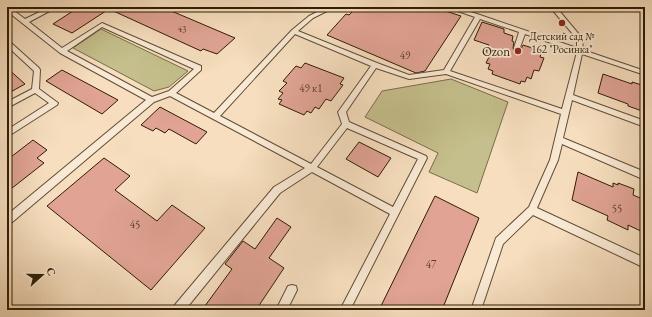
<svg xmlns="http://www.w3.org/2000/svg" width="652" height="317" viewBox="0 0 652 317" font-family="'EB Garamond',serif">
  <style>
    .green { fill: #c4bf8c; stroke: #796e48 }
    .building { fill: #e0a394; stroke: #2e1d05 }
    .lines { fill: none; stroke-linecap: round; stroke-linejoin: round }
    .service-casing { stroke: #604d33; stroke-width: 2 }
    .service { fill: #f9ead5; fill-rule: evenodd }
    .poi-dot { fill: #8f2418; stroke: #f9ead5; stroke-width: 1.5 }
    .labels { text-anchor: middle; stroke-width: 3.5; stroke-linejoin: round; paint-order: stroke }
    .far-number-label { font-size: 9px; fill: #5a3e29 }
    .far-poi-label { font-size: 11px; fill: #2e1d05; stroke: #f9ead5 }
    .number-label { font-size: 11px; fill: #5a3e29 }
    .poi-label { font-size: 13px; fill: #2e1d05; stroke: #f9ead5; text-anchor: end }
  </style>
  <rect width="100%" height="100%" fill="#f6debe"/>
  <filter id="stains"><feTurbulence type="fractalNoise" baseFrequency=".005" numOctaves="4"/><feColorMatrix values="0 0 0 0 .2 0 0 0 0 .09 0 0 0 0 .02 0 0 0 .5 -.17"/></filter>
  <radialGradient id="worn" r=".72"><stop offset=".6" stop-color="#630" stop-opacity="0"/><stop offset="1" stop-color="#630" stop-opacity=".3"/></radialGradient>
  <g class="green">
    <path d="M 101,29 L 188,71 L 169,87 L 154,91 L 73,48 Z"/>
    <path d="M 451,79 L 508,102 L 477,193 L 429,172 L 438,153 L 365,117 L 382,91 Z"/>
  </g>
  <g class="building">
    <path d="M 79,7 L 162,7 L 235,38 L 217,54 L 203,49 L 201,51 L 109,9 L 72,33 L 53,24 Z"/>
    <path d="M 360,7 L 433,7 L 461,16 L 425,71 L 416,73 L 327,35 L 346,14 L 349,15 L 354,10 Z"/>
    <path d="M 482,22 L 504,29 L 504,33 L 513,36 L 512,41 L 514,42 L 513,48 L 515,52 L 520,51 L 523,45 L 542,51 L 540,57 L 544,58 L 539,71 L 534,70 L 531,79 L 527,77 L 525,82 L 521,81 L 520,84 L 492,74 L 493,71 L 488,69 L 490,64 L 486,63 L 490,55 L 485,54 L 489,45 L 474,40 Z"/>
    <path d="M 305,63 L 344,78 L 340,84 L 343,85 L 331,101 L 326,99 L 319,109 L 315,107 L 311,113 L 307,111 L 304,115 L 279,104 L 282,100 L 278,99 L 283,93 L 279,91 L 287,83 L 283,81 L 296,66 L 301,68 Z"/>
    <path d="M 7,68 L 25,84 L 7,94 Z"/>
    <path d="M 62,70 L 118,100 L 102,114 L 46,81 Z"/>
    <path d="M 603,74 L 632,84 L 632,82 L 645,86 L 645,112 L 628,106 L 628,104 L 598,93 Z"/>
    <path d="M 160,107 L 207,132 L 196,144 L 169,129 L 165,133 L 156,128 L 153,131 L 141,125 Z"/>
    <path d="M 33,140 L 47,150 L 37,158 L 44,163 L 7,192 L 7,160 Z"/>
    <path d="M 359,142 L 391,158 L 378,177 L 346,159 Z"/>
    <path d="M 104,158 L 130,176 L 115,190 L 157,221 L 172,205 L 205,228 L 151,290 L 47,206 Z"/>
    <path d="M 578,172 L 613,187 L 613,183 L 618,185 L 618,183 L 634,189 L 633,195 L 645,200 L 645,233 L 628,225 L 628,230 L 607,220 L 608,216 L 572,200 Z"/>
    <path d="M 435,196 L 479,218 L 442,310 L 379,310 Z"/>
    <path d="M 277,218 L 291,227 L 269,258 L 284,268 L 256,310 L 202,310 L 232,269 L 225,264 L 243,241 L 255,249 Z"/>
  </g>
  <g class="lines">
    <g class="service-casing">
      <g id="service">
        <path d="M 7,7 L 9,7 L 25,19 L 50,7 L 57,7 L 29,22 L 62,48 L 102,23 L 201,66 L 201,70 L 176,93 L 214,113 L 292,30 L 309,16 L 327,7 L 335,7 L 313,18 L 298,31 L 377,63 L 409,75 L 444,70 L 475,17 L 446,7 L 455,7 L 480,15 L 577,48 L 577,39 L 550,7 L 556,7 L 582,38 L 583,50 L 645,71 L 645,75 L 582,54 L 573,95 L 645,121 L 645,127 L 572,100 L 563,138 L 645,172 L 645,180 L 562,144 L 558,160 L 537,208 L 645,258 L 645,268 L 533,215 L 503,244 L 481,310 L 471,310 L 496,238 L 529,207 L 550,160 L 561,114 L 446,74 L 409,79 L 376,68 L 346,112 L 349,122 L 426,156 L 427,158 L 350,310 L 340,310 L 390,214 L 312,172 L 280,193 L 185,310 L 173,310 L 174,306 L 274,187 L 305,168 L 170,96 L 154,102 L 10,224 L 7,225 L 7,215 L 146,100 L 60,53 L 7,11 ZM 480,19 L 519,32 L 514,48 L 515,50 L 519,50 L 525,34 L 577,52 L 562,109 L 450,71 ZM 102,27 L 194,69 L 169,91 L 152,97 L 67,51 ZM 295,34 L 371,66 L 338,112 L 342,124 L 311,164 L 220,116 ZM 347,128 L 418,159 L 393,207 L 317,167 Z"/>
        <path d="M 7,40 L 9,41 L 39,68 L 40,70 L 39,89 L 58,103 L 57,105 L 7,137 L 7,130 L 49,103 L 35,93 L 7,108 L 7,102 L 32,89 L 34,71 L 7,46 Z"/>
        <path d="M 292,285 L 296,286 L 297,290 L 287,310 L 276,310 L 288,286 Z"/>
      </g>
    </g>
    <use href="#service" class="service"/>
  </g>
  <g class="poi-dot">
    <circle cx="562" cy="23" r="4"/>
    <circle cx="518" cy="51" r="4"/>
  </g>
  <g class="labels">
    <g class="far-number-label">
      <text x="182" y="32">43</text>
    </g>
    <g class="far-poi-label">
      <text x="562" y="40">Детский сад №<tspan x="562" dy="13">162 "Росинка"</tspan></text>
    </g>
    <g class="number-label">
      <text x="405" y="59">49</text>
      <text x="311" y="92">49 к1</text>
      <text x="617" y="212">55</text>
      <text x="135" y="228">45</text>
      <text x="431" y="268">47</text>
    </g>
    <g class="poi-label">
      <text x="510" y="56">Ozon</text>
    </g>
  </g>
  <rect width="652" height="317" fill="none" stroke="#f6debe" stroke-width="24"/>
  <rect x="8" y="8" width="636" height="301" fill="none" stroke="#2e1d05" stroke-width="2"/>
  <rect x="12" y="12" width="628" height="293" fill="none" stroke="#2e1d05"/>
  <g transform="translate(42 275) rotate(69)" stroke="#f9ead5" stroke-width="3" paint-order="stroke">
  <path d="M0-3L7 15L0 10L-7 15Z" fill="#2e1d05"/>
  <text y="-6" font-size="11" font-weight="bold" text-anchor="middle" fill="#2e1d05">С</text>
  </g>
  <rect width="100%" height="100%" filter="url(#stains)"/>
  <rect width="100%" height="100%" fill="url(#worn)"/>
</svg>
